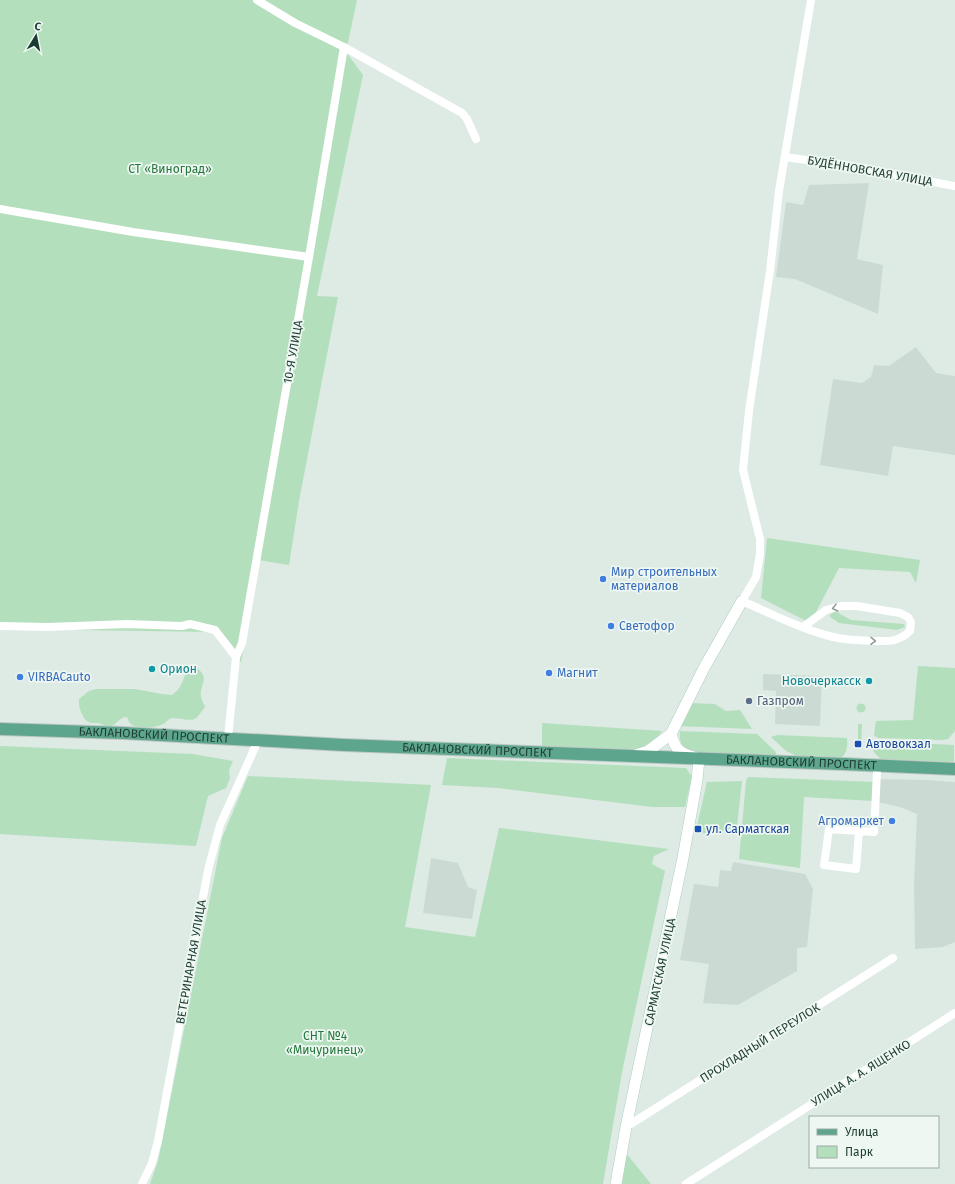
<svg xmlns="http://www.w3.org/2000/svg" width="955" height="1184" viewBox="0 0 955 1184" font-family="'Fira Sans',sans-serif">
  <style>
    .built { fill: #cbdbd3 }
    .green { fill: #b3dfbc }
    .lines { fill: none; stroke-linecap: round; stroke-linejoin: round }
    .secondary-casing { stroke: #afccbf; stroke-width: 12 }
    .primary-casing { stroke: #c0c8c5; stroke-width: 14 }
    .street { stroke: #fff; stroke-width: 8 }
    .secondary { stroke: #fff; stroke-width: 11 }
    .primary { stroke: #5da68d; stroke-width: 12 }
    .oneway { stroke: #8e9e98 }
    .shop-dot { fill: #3f7fe0; stroke: #eef7f2; stroke-width: 1.5 }
    .culture-dot { fill: #0f9aa8; stroke: #eef7f2; stroke-width: 1.5 }
    .service-dot { fill: #5c6f8a; stroke: #eef7f2; stroke-width: 1.5 }
    .transit-dot { fill: #1a4fb4; stroke: #eef7f2; stroke-width: 1.5 }
    .labels { text-anchor: middle; stroke-width: 3.5; stroke-linejoin: round; paint-order: stroke }
    .park-label { font-size: 12px; fill: #24773d; stroke: #eef7f2 }
    .street-label { font-size: 12px; fill: #1d3c31; stroke: #eef7f2 }
    .shop-label { font-size: 12px; fill: #366cbe; stroke: #eef7f2; text-anchor: start }
    .culture-label { font-size: 12px; fill: #0d838f; stroke: #eef7f2; text-anchor: start }
    .service-label { font-size: 12px; fill: #4e5e75; stroke: #eef7f2; text-anchor: start }
    .transit-label { font-size: 12px; fill: #164399; stroke: #eef7f2; text-anchor: start }
  </style>
  <rect width="100%" height="100%" fill="#ddebe4"/>
  <g class="built">
    <path d="M 869,183 L 857,259 L 883,265 L 878,314 L 795,279 L 776,277 L 786,202 L 803,205 L 809,185 Z"/>
    <path d="M 916,347 L 936,373 L 955,376 L 955,455 L 893,446 L 888,476 L 820,465 L 833,379 L 862,383 L 871,377 L 874,365 L 889,366 Z"/>
    <path d="M 763,674 L 822,676 L 820,726 L 775,724 L 776,691 L 763,690 Z"/>
    <path d="M 877,779 L 927,780 L 955,782 L 955,942 L 943,947 L 915,949 L 914,886 L 917,814 L 900,807 L 873,801 Z"/>
    <path d="M 431,858 L 458,863 L 468,887 L 477,890 L 472,919 L 423,913 Z"/>
    <path d="M 733,862 L 805,874 L 813,889 L 807,947 L 797,948 L 797,971 L 738,1005 L 703,1003 L 709,964 L 680,960 L 694,884 L 718,887 L 720,870 L 731,871 Z"/>
  </g>
  <g class="green">
    <path d="M 0,0 L 357,0 L 346,52 L 363,75 L 317,296 L 338,297 L 299,501 L 289,565 L 258,560 L 241,662 L 229,653 L 214,632 L 0,629 Z"/>
    <path d="M 767,538 L 920,560 L 916,583 L 910,572 L 839,568 L 813,618 L 806,621 L 761,598 Z"/>
    <path d="M 835,611 L 851,620 L 904,624 L 905,627 L 897,630 L 839,623 L 829,616 Z"/>
    <path d="M 918,666 L 955,668 L 955,731 L 948,739 L 943,740 L 878,738 L 874,735 L 876,721 L 913,720 Z"/>
    <path d="M 192,668 L 198,669 C 210,679 199,686 201,697 C 202,701 204,704 205,707 C 197,717 197,722 183,719 C 180,719 176,718 173,718 C 169,718 167,722 163,724 C 156,728 135,730 130,723 C 128,721 128,719 127,717 C 119,717 117,725 110,726 C 106,726 102,724 98,723 C 94,723 91,723 88,722 C 82,718 78,706 79,699 L 89,691 L 96,689 L 135,689 L 162,694 L 172,695 C 176,692 179,689 181,685 C 185,678 184,672 192,668 Z"/>
    <path d="M 690,703 L 715,704 L 726,711 L 740,710 L 752,729 L 677,726 Z"/>
    <circle cx="861" cy="708" r="4.5"/>
    <path d="M 542,723 L 662,731 C 653,745 650,746 634,751 L 542,746 Z"/>
    <path d="M 858,724 L 862,724 L 861,743 L 860,744 L 858,744 Z"/>
    <path d="M 680,731 L 757,734 L 776,752 L 776,754 L 775,756 L 687,752 C 681,745 679,740 680,731 Z"/>
    <path d="M 777,735 L 847,738 C 848,748 847,752 840,759 L 797,756 L 786,751 L 771,737 Z"/>
    <path d="M 870,741 L 954,745 L 954,762 L 881,759 C 875,754 871,750 870,741 Z"/>
    <path d="M 0,746 L 193,754 L 233,761 L 229,770 L 230,778 L 226,788 L 208,796 L 196,846 L 0,834 Z"/>
    <path d="M 447,758 L 686,768 L 692,777 L 685,807 L 652,807 L 498,788 L 442,785 Z"/>
    <path d="M 248,776 L 431,785 L 405,927 L 475,937 L 499,828 L 669,849 L 654,856 L 652,864 L 665,871 L 622,1072 L 603,1184 L 150,1184 L 158,1161 L 222,838 Z"/>
    <path d="M 748,777 L 875,782 L 873,801 L 804,797 L 800,868 L 739,859 L 746,781 Z"/>
    <path d="M 742,781 L 737,826 L 724,831 L 695,834 L 707,782 Z"/>
    <path d="M 626,1153 L 651,1184 L 619,1184 Z"/>
  </g>
  <g class="lines">
    <g class="secondary-casing">
      <g id="secondary">
        <path d="M 636,755 L 648,751 L 671,734 L 704,668 L 742,601"/>
        <path d="M 616,1184 L 626,1127 L 683,858 L 697,780 L 699,759 C 682,753 676,753 671,734"/>
      </g>
    </g>
    <g class="primary-casing">
      <g id="primary">
        <path id="s1" d="M 0,729 L 123,733 L 344,745 L 843,764 L 955,769"/>
      </g>
    </g>
    <g class="street">
      <path d="M 257,0 L 295,23 L 344,47 L 462,113 L 467,119 L 476,139"/>
      <path d="M 785,157 L 863,168 L 916,179 L 955,186"/>
      <path d="M 0,209 L 133,232 L 309,257"/>
      <path d="M 0,626 L 48,627 L 127,624 L 182,626 L 190,624 L 215,630 L 236,657"/>
      <path d="M 803,627 L 826,610 L 841,606 L 857,606 L 900,613 L 908,617 L 911,622 L 910,631 C 898,643 886,641 870,641 C 858,640 845,640 833,637 C 803,630 770,613 742,601 L 756,577 L 760,554 L 760,539 L 743,470 L 749,411 L 770,271 L 779,191 L 811,0"/>
      <path d="M 228,738 L 236,657 L 242,643 L 309,257 L 344,47"/>
      <path d="M 859,831 L 856,869 L 824,865 L 829,829 L 874,832 L 877,772"/>
      <path d="M 626,1127 L 893,958"/>
      <path d="M 142,1184 L 152,1163 L 158,1141 L 208,870 L 220,825 L 256,745"/>
      <path d="M 686,1184 L 955,1013"/>
    </g>
    <use href="#secondary" class="secondary"/>
    <use href="#primary" class="primary"/>
  </g>
  <defs><path id="oneway-chevron" d="M-2-3.5L2.5 0L-2 3.5" fill="none" stroke-width="1.6" stroke-linecap="round" stroke-linejoin="round"/></defs>
  <g class="oneway">
    <use href="#oneway-chevron" transform="translate(835 608) rotate(166)"/>
    <use href="#oneway-chevron" transform="translate(873 641) rotate(2)"/>
  </g>
  <g class="shop-dot">
    <circle cx="603" cy="579" r="4"/>
    <circle cx="611" cy="626" r="4"/>
    <circle cx="549" cy="673" r="4"/>
    <circle cx="20" cy="677" r="4"/>
    <circle cx="892" cy="821" r="4"/>
  </g>
  <g class="culture-dot">
    <circle cx="152" cy="669" r="4"/>
    <circle cx="869" cy="681" r="4"/>
  </g>
  <circle class="service-dot" cx="749" cy="701" r="4"/>
  <g class="transit-dot">
    <rect x="854" y="740" width="8" height="8" rx="2"/>
    <rect x="694" y="825" width="8" height="8" rx="2"/>
  </g>
  <g class="labels">
    <g class="park-label">
      <text x="170" y="173">СТ «Виноград»</text>
      <text x="325" y="1040">СНТ №4<tspan x="325" dy="14">«Мичуринец»</tspan></text>
    </g>
    <g class="street-label">
      <text transform="translate(870 171) rotate(10)" y="4">БУДЁННОВСКАЯ УЛИЦА</text>
      <text transform="translate(293 352) rotate(-80)" y="4">10-Я УЛИЦА</text>
      <text dy="4" stroke="none"><textPath href="#s1" startOffset="154">БАКЛАНОВСКИЙ ПРОСПЕКТ</textPath></text>
      <text dy="4" stroke="none"><textPath href="#s1" startOffset="478">БАКЛАНОВСКИЙ ПРОСПЕКТ</textPath></text>
      <text dy="4" stroke="none"><textPath href="#s1" startOffset="802">БАКЛАНОВСКИЙ ПРОСПЕКТ</textPath></text>
      <text transform="translate(191 962) rotate(-80)" y="4">ВЕТЕРИНАРНАЯ УЛИЦА</text>
      <text transform="translate(660 972) rotate(-78)" y="4">САРМАТСКАЯ УЛИЦА</text>
      <text transform="translate(760 1043) rotate(-32)" y="4">ПРОХЛАДНЫЙ ПЕРЕУЛОК</text>
      <text transform="translate(861 1073) rotate(-32)" y="4">УЛИЦА А. А. ЯЩЕНКО</text>
    </g>
    <g class="shop-label">
      <text x="611" y="576">Мир строительных<tspan x="611" dy="14">материалов</tspan></text>
      <text x="619" y="630">Светофор</text>
      <text x="557" y="677">Магнит</text>
      <text x="28" y="681">VIRBACauto</text>
      <text x="884" y="825" text-anchor="end">Агромаркет</text>
    </g>
    <g class="culture-label">
      <text x="160" y="673">Орион</text>
      <text x="861" y="685" text-anchor="end">Новочеркасск</text>
    </g>
    <g class="service-label">
      <text x="757" y="705">Газпром</text>
    </g>
    <g class="transit-label">
      <text x="866" y="748">Автовокзал</text>
      <text x="706" y="833">ул. Сарматская</text>
    </g>
  </g>
  <rect x="809" y="1116" width="130" height="52" fill="#eef7f2" stroke="#9aaca5"/>
  <rect x="817" y="1129" width="20" height="6" fill="#5da68d" stroke="#9aaca5"/>
  <text x="845" y="1136" font-size="12" fill="#1d3c31">Улица</text>
  <rect x="817" y="1146" width="20" height="12" fill="#b3dfbc" stroke="#9aaca5"/>
  <text x="845" y="1156" font-size="12" fill="#1d3c31">Парк</text>
  <g transform="translate(36 36) rotate(10)" stroke="#eef7f2" stroke-width="3" paint-order="stroke">
  <path d="M0-3L7 15L0 10L-7 15Z" fill="#1d3c31"/>
  <text y="-6" font-size="11" font-weight="bold" text-anchor="middle" fill="#1d3c31">С</text>
  </g>
</svg>
